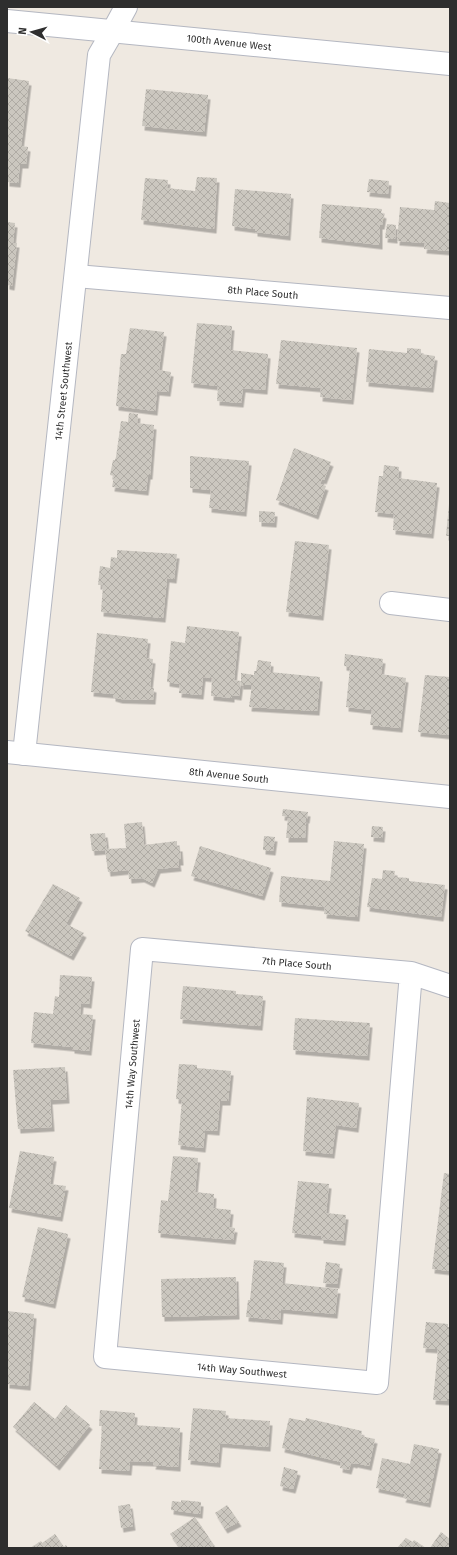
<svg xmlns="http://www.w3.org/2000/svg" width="457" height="1555" viewBox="0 0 457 1555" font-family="'Fira Sans',sans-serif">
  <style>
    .building { fill: url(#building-cross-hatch); filter: url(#shadow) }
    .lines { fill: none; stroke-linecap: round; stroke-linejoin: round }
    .street-casing { stroke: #b4b7c1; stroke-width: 24 }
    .secondary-casing { stroke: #b4b7c1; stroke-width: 24 }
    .street { stroke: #fff; stroke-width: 22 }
    .secondary { stroke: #fff; stroke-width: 22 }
    .labels { text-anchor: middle; stroke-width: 3; stroke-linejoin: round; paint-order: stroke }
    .street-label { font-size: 10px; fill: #2e2e2e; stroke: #fff }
  </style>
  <defs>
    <pattern id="building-cross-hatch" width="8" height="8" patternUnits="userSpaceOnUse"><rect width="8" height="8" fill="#cbc7bf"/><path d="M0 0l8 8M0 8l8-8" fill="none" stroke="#afaba4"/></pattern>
    <filter id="shadow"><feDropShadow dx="2.5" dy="4.5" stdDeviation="0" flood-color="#0004"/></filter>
  </defs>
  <rect width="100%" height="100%" fill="#efe9e1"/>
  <g class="building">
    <path d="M 7,78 L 29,81 L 21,146 L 28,147 L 26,164 L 20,164 L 18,183 L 7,182 Z"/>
    <path d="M 146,89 L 208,95 L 204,132 L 142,126 Z"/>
    <path d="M 197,177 L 217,178 L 214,229 L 141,220 L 145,178 L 168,180 L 167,188 L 195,191 Z"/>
    <path d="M 369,179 L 389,181 L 388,194 L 367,192 Z"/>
    <path d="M 235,189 L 291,194 L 288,236 L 255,232 L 255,229 L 232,226 Z"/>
    <path d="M 435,201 L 450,203 L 450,251 L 424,249 L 425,243 L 397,241 L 400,207 L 434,210 Z"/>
    <path d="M 322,204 L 382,209 L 381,213 L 384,214 L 382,225 L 380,225 L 380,245 L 319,238 Z"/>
    <path d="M 7,222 L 15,223 L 13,243 L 17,243 L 12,286 L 7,285 Z"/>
    <path d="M 387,224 L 396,225 L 395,239 L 385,238 Z"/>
    <path d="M 197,323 L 232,326 L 230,350 L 268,354 L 265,390 L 243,388 L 241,403 L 217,401 L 218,386 L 191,383 Z"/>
    <path d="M 130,328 L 164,332 L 159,370 L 171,372 L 168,392 L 157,391 L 155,411 L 116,406 L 121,354 L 126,354 Z"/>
    <path d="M 281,340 L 357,348 L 351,400 L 320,397 L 321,388 L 276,384 Z"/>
    <path d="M 407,348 L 421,349 L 421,354 L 435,356 L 431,388 L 366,382 L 369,349 L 407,353 Z"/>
    <path d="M 129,413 L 138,414 L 137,423 L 154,425 L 150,475 L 148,475 L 146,491 L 112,487 L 114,476 L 110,475 L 113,460 L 115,460 L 116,457 L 121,421 L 128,422 Z"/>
    <path d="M 294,448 L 331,462 L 324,480 L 322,479 L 320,484 L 326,486 L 316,515 L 276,500 Z"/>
    <path d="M 190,456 L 249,461 L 244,512 L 209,508 L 211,490 L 190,488 Z"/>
    <path d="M 384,465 L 399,467 L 398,478 L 437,483 L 431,534 L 393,530 L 394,514 L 375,512 L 379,476 L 383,476 Z"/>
    <path d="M 449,504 L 450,504 L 450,536 L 446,536 Z"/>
    <path d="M 259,511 L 275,512 L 274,523 L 259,522 Z"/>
    <path d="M 295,541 L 329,545 L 321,616 L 286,612 Z"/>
    <path d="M 117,550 L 177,554 L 174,579 L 167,578 L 163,618 L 101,612 L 103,585 L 98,585 L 100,566 L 110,568 L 111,557 L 117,558 Z"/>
    <path d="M 187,626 L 239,632 L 234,680 L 241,681 L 239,696 L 232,695 L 232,698 L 211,696 L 212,678 L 203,677 L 201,695 L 179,693 L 180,684 L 167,682 L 171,641 L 185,643 Z"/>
    <path d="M 97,633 L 148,639 L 146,658 L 153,659 L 150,687 L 154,688 L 153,700 L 120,699 L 113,697 L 113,694 L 91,692 Z"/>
    <path d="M 345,654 L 383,659 L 381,674 L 406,678 L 400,728 L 370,725 L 372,710 L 346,707 L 350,667 L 344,666 Z"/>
    <path d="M 258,660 L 271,662 L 270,672 L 320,677 L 317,711 L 249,707 L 252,685 L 241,685 L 241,673 L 254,675 L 254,671 L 256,671 Z"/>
    <path d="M 425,675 L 450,677 L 450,735 L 418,732 Z"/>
    <path d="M 283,809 L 308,812 L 307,819 L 282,816 Z"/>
    <path d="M 288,818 L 306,819 L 305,838 L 286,838 Z"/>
    <path d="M 142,822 L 144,845 L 177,841 L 177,847 L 180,847 L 181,861 L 178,861 L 179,867 L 158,869 L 152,883 L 142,878 L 129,879 L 128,870 L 108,872 L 105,850 L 92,851 L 90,834 L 105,833 L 107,849 L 126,848 L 124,824 Z"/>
    <path d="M 372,826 L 383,827 L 382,838 L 371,837 Z"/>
    <path d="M 264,836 L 275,837 L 273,851 L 263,850 Z"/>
    <path d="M 334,841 L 364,844 L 357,917 L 324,914 L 325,907 L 279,902 L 281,876 L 330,881 Z"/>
    <path d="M 200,846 L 271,868 L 262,896 L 191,876 Z"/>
    <path d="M 383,870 L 395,871 L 394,877 L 409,878 L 409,881 L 445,885 L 441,917 L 367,907 L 372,878 L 382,879 Z"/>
    <path d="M 53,884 L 80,898 L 66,924 L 84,933 L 71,956 L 25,931 Z"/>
    <path d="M 60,975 L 92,977 L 89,1004 L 81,1003 L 80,1014 L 93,1015 L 89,1051 L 72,1049 L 72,1047 L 31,1043 L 34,1012 L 53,1014 L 55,996 L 59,997 Z"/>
    <path d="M 183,986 L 236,991 L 236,994 L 263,996 L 260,1026 L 180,1019 Z"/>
    <path d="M 295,1018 L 370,1023 L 367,1056 L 293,1050 Z"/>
    <path d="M 179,1064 L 197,1065 L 197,1068 L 231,1071 L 228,1101 L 220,1101 L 217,1131 L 205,1130 L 203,1148 L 178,1145 L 182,1100 L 176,1099 Z"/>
    <path d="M 65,1067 L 67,1099 L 50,1100 L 52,1127 L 18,1129 L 13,1070 Z"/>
    <path d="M 307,1097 L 359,1103 L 356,1128 L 336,1125 L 332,1154 L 303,1151 Z"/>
    <path d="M 20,1151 L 54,1157 L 50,1184 L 66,1186 L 60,1217 L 9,1208 Z"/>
    <path d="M 173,1156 L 198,1158 L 195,1192 L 214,1194 L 213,1208 L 231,1210 L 229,1227 L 235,1228 L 233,1240 L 158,1233 L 161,1200 L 168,1201 Z"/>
    <path d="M 444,1173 L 450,1174 L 450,1271 L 432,1269 Z"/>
    <path d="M 298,1181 L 329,1184 L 326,1213 L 346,1215 L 343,1241 L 321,1239 L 321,1236 L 292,1233 Z"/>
    <path d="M 38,1227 L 68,1234 L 53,1304 L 22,1297 Z"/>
    <path d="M 254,1260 L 284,1263 L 282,1283 L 338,1289 L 335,1314 L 281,1309 L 280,1320 L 246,1317 L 248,1300 L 250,1300 Z"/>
    <path d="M 326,1262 L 340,1264 L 337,1284 L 323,1283 Z"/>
    <path d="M 236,1277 L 237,1315 L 162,1317 L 161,1279 Z"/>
    <path d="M 7,1311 L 34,1314 L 28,1386 L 7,1384 Z"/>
    <path d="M 426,1322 L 448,1324 L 448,1327 L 450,1327 L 450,1401 L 433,1400 L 438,1349 L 423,1348 Z"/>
    <path d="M 34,1402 L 55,1419 L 66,1405 L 90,1425 L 57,1466 L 13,1427 Z"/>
    <path d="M 193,1408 L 226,1411 L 225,1418 L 270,1421 L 268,1447 L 220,1443 L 218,1463 L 188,1460 Z"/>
    <path d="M 100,1410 L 135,1413 L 134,1425 L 180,1428 L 178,1467 L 153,1465 L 154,1462 L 130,1461 L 129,1471 L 99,1469 L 102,1426 L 99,1426 Z"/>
    <path d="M 289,1418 L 305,1421 L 306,1418 L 362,1431 L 361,1436 L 375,1439 L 369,1466 L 355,1463 L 355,1464 L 351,1463 L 349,1470 L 340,1468 L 341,1462 L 282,1448 Z"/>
    <path d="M 414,1444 L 439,1449 L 428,1503 L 403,1498 L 405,1494 L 376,1488 L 382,1458 L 410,1464 Z"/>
    <path d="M 284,1467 L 298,1471 L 293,1489 L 280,1486 Z"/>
    <path d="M 181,1500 L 201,1502 L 200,1514 L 171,1510 L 172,1501 L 181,1502 Z"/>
    <path d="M 130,1504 L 133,1526 L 121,1528 L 118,1506 Z"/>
    <path d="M 227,1505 L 239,1522 L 225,1529 L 215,1513 Z"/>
    <path d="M 195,1517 L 216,1548 L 180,1548 L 170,1534 Z"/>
    <path d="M 441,1532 L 450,1539 L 450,1548 L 430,1548 Z"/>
    <path d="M 55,1534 L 64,1547 L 66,1545 L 68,1548 L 30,1548 L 41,1541 L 42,1543 Z"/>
    <path d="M 406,1538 L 413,1542 L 414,1540 L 426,1548 L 397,1548 Z"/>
  </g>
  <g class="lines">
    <g class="street-casing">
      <g id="street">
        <path d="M 76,276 L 450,308"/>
        <path d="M 391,603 L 450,610"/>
        <path d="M 7,752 L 450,797"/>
        <path d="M 24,754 L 99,55 L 113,31"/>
        <path d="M 411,973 L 377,1383 L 105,1357 L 142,949 L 411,973 L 450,986"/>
      </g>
    </g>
    <g class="secondary-casing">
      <g id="secondary">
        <path d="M 7,21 L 450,64"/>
        <path d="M 113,31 L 126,7"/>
      </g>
    </g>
    <use href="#street" class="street"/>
    <use href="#secondary" class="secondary"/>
  </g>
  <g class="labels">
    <g class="street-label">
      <text transform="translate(229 42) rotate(6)" y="4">100th Avenue West</text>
      <text transform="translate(263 292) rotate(5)" y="4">8th Place South</text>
      <text transform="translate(63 391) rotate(-84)" y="4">14th Street Southwest</text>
      <text transform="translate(229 775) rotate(6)" y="4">8th Avenue South</text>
      <text transform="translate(297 963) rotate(5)" y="4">7th Place South</text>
      <text transform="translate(132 1064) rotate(-85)" y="4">14th Way Southwest</text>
      <text transform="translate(242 1370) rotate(5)" y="4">14th Way Southwest</text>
    </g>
  </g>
  <rect width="457" height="1555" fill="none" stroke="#2e2e2e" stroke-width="16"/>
  <g transform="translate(32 32) rotate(276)" stroke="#ffffff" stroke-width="3" paint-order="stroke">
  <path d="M0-3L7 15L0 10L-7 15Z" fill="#2e2e2e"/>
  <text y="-6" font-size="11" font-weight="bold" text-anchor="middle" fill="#2e2e2e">N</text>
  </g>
</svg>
